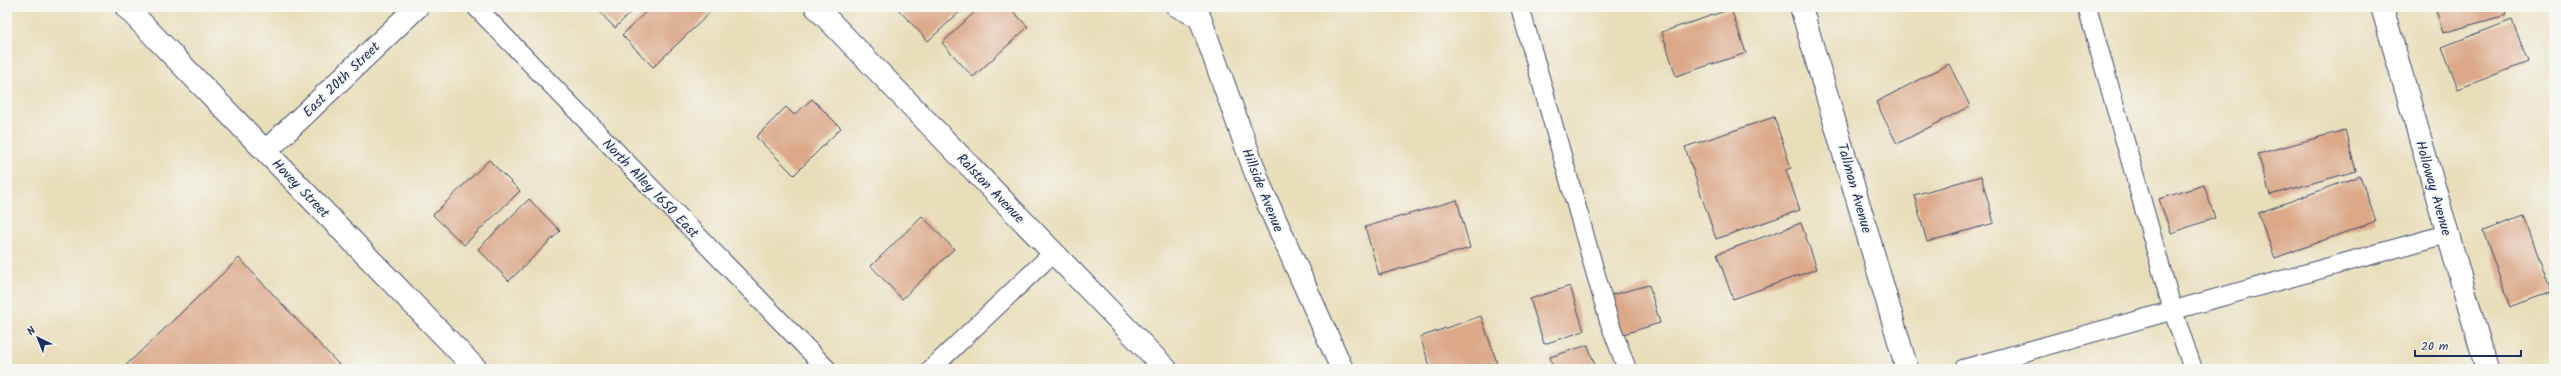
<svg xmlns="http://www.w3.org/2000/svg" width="2561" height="376" viewBox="0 0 2561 376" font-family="Kalam,sans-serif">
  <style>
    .building { fill: #dca888 }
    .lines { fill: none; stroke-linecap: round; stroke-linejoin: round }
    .service-casing { stroke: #3a496c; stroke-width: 20 }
    .minor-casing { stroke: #3a496c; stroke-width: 24 }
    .tertiary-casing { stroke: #3a496c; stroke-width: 24 }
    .service { stroke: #fff; stroke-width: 18 }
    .minor { stroke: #fff; stroke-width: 22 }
    .tertiary { stroke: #fff; stroke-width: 22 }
    .labels { text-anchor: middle; stroke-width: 3.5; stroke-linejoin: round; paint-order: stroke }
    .street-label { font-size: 14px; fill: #1b2f5e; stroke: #f6f6f2 }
  </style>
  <rect width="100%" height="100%" fill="#f6f6f2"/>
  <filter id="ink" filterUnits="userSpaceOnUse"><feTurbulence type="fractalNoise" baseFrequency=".025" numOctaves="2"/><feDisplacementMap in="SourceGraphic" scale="8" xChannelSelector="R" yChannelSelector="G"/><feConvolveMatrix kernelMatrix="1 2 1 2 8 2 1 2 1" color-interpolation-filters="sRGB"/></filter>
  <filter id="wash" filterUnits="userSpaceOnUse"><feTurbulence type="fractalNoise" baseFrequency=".012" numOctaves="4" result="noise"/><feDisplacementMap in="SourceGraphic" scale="16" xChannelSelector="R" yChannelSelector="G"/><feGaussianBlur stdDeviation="0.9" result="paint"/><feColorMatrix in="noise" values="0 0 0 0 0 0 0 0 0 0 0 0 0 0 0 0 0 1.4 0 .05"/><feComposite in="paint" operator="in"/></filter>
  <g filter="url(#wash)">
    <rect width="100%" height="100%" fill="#e9deba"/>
    <g id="blocks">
      <g class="building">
        <path d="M 595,7 L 636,7 L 615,28 Z"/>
        <path d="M 651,7 L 716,7 L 653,67 L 622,35 Z"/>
        <path d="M 896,7 L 965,7 L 928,41 Z"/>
        <path d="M 980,7 L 1009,7 L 1028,27 L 973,77 L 942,43 Z"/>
        <path d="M 2435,7 L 2504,7 L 2506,15 L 2443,33 Z"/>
        <path d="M 1731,9 L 1746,53 L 1676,76 L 1662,32 Z"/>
        <path d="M 2512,20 L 2528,62 L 2458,89 L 2442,47 Z"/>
        <path d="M 1949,64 L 1970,106 L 1897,144 L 1876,102 Z"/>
        <path d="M 812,99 L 841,128 L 794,175 L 756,137 L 786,107 L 794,115 Z"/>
        <path d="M 1774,117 L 1791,168 L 1786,170 L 1800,210 L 1716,239 L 1685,147 Z"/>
        <path d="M 2345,130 L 2356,171 L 2270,195 L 2258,154 Z"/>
        <path d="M 489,160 L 520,191 L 464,245 L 433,215 Z"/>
        <path d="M 1981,176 L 1994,223 L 1927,242 L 1914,195 Z"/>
        <path d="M 2360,176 L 2376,221 L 2275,258 L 2258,213 Z"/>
        <path d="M 2204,185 L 2215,218 L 2171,233 L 2159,199 Z"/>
        <path d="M 529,199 L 560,231 L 509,281 L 478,249 Z"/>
        <path d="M 1457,200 L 1470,248 L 1379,275 L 1365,227 Z"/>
        <path d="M 922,216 L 954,249 L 902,299 L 871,266 Z"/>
        <path d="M 2524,216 L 2551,292 L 2510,307 L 2483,231 Z"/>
        <path d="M 1801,223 L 1817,269 L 1733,299 L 1717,254 Z"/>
        <path d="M 239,258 L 343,369 L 122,369 Z"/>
        <path d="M 1649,285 L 1660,323 L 1620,335 L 1608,296 Z"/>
        <path d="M 1570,286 L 1584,331 L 1544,344 L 1530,299 Z"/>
        <path d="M 1481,316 L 1497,363 L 1480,369 L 1431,369 L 1420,337 Z"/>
        <path d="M 1588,345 L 1596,369 L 1553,369 L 1550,357 Z"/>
      </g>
    </g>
  </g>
  <g filter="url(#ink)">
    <use href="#blocks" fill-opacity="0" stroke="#3a496c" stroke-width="1"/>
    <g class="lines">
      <g class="service-casing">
        <g id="service">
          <path d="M 476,7 L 827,369"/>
          <path d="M 1175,7 L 1200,20"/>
          <path d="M 1520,7 L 1609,321 L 1627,369"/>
          <path d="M 2087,7 L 2173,311 L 2193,369"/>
          <path d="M 931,369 L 1053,253"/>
          <path d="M 1963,369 L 2447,234"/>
        </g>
      </g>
      <g class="minor-casing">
        <g id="minor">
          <path d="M 126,7 L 476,369"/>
          <path d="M 816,7 L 1166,369"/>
          <path d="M 1801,7 L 1907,369"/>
          <path d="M 2382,7 L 2487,369"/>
          <path d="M 266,151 L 417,7"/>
        </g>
      </g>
      <g class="tertiary-casing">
        <path id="tertiary" d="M 1196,7 L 1261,188 L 1342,369"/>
      </g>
      <use href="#service" class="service"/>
      <use href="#minor" class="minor"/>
      <use href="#tertiary" class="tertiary"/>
    </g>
  </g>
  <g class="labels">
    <g class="street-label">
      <text transform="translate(341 79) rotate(-44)" y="5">East 20th Street</text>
      <text transform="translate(301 188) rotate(46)" y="5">Hovey Street</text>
      <text transform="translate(651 188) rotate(46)" y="5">North Alley 1650 East</text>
      <text transform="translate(991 188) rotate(46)" y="5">Ralston Avenue</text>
      <text transform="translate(1855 188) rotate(74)" y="5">Tallman Avenue</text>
      <text transform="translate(2434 188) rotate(74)" y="5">Holloway Avenue</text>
      <text transform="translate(1263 190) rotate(68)" y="5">Hillside Avenue</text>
    </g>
  </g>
  <rect width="2561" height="376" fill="none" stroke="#f6f6f2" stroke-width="24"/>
  <g transform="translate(38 338) rotate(317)" stroke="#f6f6f2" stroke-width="3" paint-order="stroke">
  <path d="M0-3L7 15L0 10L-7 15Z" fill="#1b2f5e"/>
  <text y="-6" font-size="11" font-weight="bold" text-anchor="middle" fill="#1b2f5e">N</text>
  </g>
  <path d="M2415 350v6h106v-6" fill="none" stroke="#1b2f5e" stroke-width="2"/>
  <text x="2421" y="350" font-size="12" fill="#1b2f5e" stroke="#f6f6f2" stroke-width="3" paint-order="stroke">20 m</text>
</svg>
